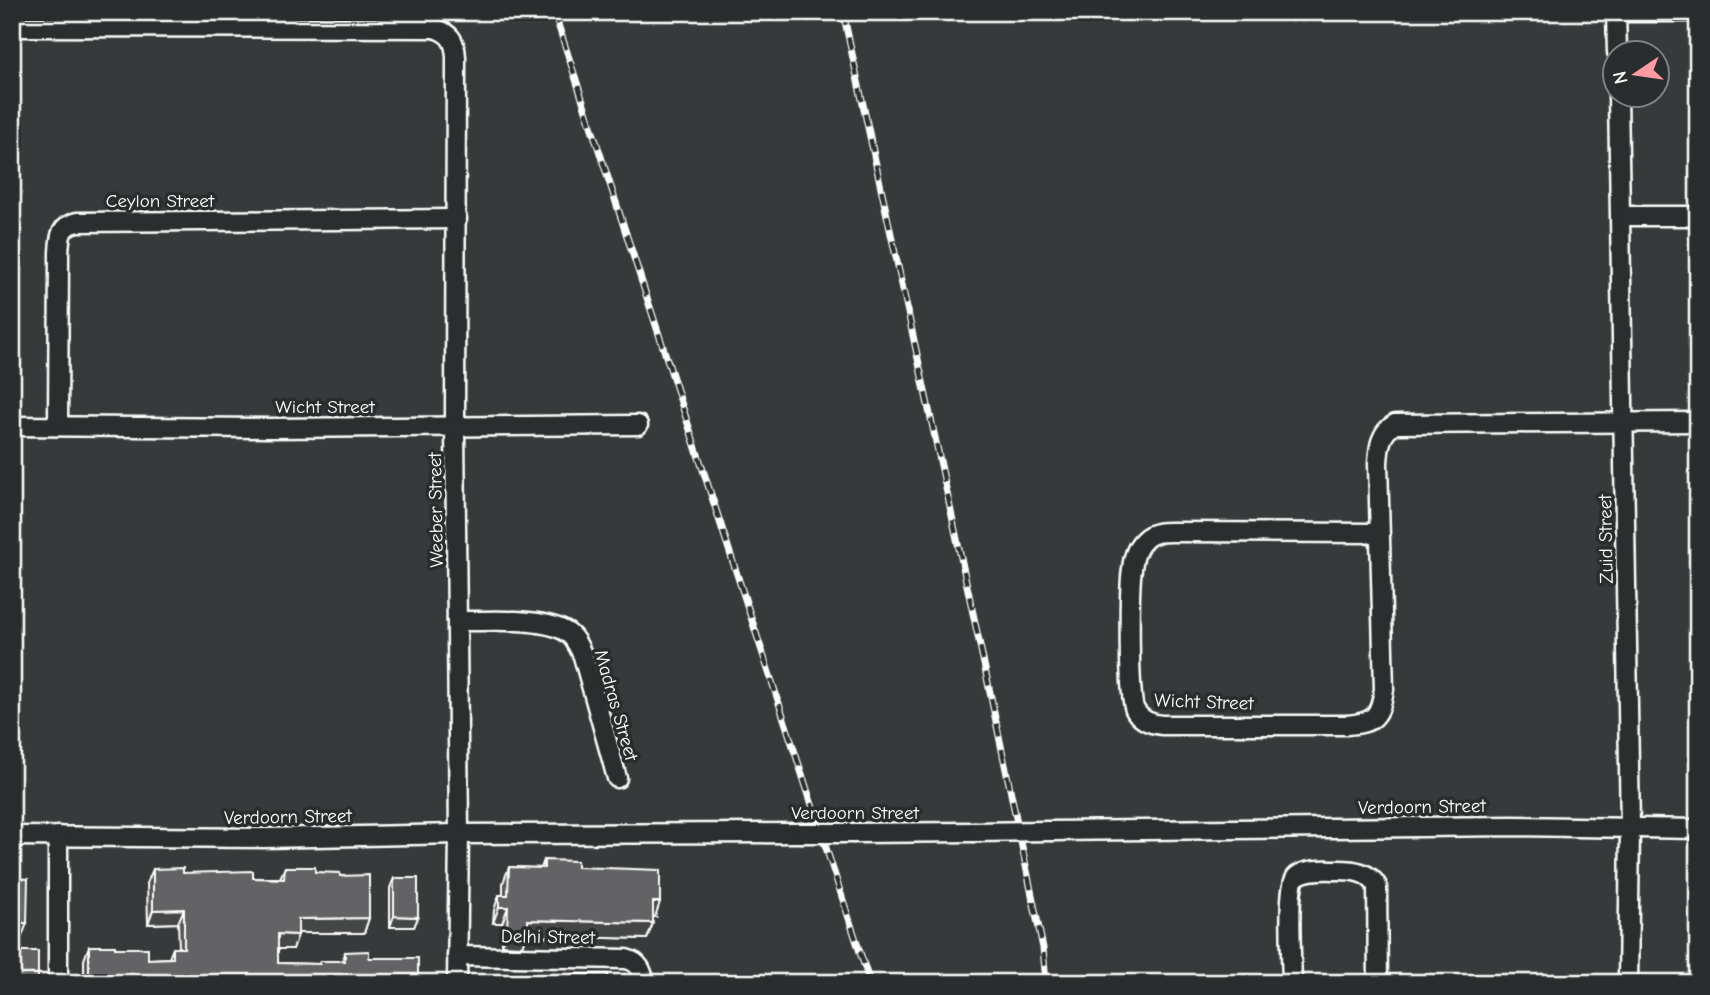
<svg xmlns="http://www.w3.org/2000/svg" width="1710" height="995" viewBox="0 0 1710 995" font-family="'Comic Neue',sans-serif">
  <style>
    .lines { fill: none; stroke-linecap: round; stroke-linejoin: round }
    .minor-casing { stroke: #fff; stroke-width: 23 }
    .minor { stroke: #2a2d2e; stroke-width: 18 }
    .rail-casing { stroke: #fff; stroke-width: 7 }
    .rail { stroke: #2a2d2e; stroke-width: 4.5; stroke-dasharray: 13; stroke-linecap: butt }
    .minor-bridge-casing { stroke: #fff; stroke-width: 23; stroke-linecap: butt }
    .minor-bridge { stroke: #2a2d2e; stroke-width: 18 }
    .wall { fill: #555657; stroke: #fff; stroke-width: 2 }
    .shaded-wall { fill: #454647; stroke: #fff; stroke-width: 2 }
    .building { fill: #636465; stroke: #fff; stroke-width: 2 }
    .labels { text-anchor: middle; stroke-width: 7; stroke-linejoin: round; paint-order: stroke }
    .street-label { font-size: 19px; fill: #fff; stroke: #2a2d2e }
  </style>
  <rect width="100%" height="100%" fill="#373a3b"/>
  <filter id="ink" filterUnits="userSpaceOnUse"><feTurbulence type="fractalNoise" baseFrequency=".0143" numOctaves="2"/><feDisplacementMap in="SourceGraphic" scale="14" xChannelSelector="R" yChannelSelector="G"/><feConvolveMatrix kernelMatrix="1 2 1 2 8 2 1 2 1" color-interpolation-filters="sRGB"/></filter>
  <g filter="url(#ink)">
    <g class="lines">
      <g class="minor-casing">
        <g id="minor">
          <path d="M 1616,12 L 1698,12"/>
          <path d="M 1616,12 L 1617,52"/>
          <path d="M 12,27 L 434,28 C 450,33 455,40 456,57 L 455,427 L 459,834 L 457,983"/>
          <path d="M 1618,94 L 1630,828 L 1628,983"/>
          <path d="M 1622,216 L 1698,216"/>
          <path d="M 12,426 L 270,428 L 638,425"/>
          <path d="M 58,426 L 59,253 C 60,238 59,226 77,222 L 457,219"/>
          <path d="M 1379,533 L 1176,532 C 1166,532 1153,531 1145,539 C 1137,546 1133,558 1132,569 C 1129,586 1128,699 1135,710 C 1141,721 1151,724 1162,725 L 1347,725 C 1375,723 1380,716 1384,689 L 1378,463 C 1379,447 1380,433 1395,424 L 1698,422"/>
          <path d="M 457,621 C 486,622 544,616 568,633 C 576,639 579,648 583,656 L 617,778"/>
          <path d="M 1052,831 L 1511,826 L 1698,829"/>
          <path d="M 854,833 L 973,832"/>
          <path d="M 12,836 L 264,838 L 459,834 L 801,833"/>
          <path d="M 58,836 L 58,983"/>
          <path d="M 457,956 L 626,959 C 639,962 642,970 645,983"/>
          <path d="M 1292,983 C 1292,966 1286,884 1297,876 C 1308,868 1327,870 1339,870 C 1354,870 1369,872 1377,886 L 1378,983"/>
        </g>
      </g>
      <use href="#minor" class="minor"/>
      <g class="rail-casing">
        <g id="rail">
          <path d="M 554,12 L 870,983"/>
          <path d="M 843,12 L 987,678 L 1043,948 L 1046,983"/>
        </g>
      </g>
      <use href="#rail" class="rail"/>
      <g class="minor-bridge-casing">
        <g id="minor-bridge">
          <path d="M 973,832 L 1052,831"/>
          <path d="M 801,833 L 854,833"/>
        </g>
      </g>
      <use href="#minor-bridge" class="minor-bridge"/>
    </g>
    <g class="wall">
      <path d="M 544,860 L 577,867 L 655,917 L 653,917 L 653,923 L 647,939 L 526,936 L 522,946 L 502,945 L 502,923 L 493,923 L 494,910 L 499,895 L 503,895 L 503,883 L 509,867 L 541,868 Z"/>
      <path d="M 285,867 L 340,876 L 369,918 L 364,933 L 298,933 L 293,949 L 278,949 L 278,963 L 319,964 L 320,961 L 342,961 L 345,952 L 369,958 L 418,983 L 84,983 L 84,960 L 89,946 L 115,948 L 148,959 L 169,958 L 173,948 L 179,948 L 178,923 L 148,924 L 147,883 L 153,869 L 183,873 L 253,878 L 280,878 Z"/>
      <path d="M 394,878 L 418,917 L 414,927 L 390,927 L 390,888 Z"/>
    </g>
    <g class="shaded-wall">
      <path d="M 653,902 L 660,902 L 655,917 L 647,917 Z"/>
      <path d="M 499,907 L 508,907 L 502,923 L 493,923 Z"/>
      <path d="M 184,909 L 178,923 L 148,924 L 153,910 Z"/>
      <path d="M 394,916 L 418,917 L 414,927 L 390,927 Z"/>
      <path d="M 369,918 L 364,933 L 293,933 L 298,919 Z"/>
      <path d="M 528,920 L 653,923 L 647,939 L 526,936 L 522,946 L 502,945 L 507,930 Z"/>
      <path d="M 12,923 L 27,923 L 19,944 L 12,944 Z"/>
      <path d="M 278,934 L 298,935 L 293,949 L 273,949 Z"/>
    </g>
    <g class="building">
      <path d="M 544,860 L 577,861 L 577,867 L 660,870 L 660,902 L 653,902 L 653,923 L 528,920 L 528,930 L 507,930 L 508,907 L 499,907 L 499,895 L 508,895 L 509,867 L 544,868 Z"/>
      <path d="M 12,865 L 13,865 L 13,878 L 28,879 L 27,923 L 12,923 Z"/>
      <path d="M 285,867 L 315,867 L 315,872 L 340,873 L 340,876 L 369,875 L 369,918 L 298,919 L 298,935 L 278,934 L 278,963 L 320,964 L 320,961 L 345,961 L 345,952 L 369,951 L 369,958 L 418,958 L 418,983 L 89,983 L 89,946 L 115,946 L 115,948 L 148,948 L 148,959 L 173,958 L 173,948 L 184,948 L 184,909 L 153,910 L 153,869 L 183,868 L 183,873 L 253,871 L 253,878 L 284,879 Z"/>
      <path d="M 394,878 L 418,878 L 418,917 L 394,916 Z"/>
      <rect x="12" y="951" width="26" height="32"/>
      <path d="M 573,974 L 608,974 L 608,983 L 504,983 L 504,976 L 573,977 Z"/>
    </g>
  </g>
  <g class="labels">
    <g class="street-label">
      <text x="160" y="207">Ceylon Street</text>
      <text x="325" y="413">Wicht Street</text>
      <text transform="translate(435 510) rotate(-91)" y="7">Weeber Street</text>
      <text transform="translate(1605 539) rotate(-91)" y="7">Zuid Street</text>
      <text transform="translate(1204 701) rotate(2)" y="7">Wicht Street</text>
      <text transform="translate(617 705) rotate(74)" y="7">Madras Street</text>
      <text transform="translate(1422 806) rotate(-1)" y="7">Verdoorn Street</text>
      <text x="855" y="819">Verdoorn Street</text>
      <text transform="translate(288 816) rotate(-1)" y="7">Verdoorn Street</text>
      <text transform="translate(548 936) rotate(1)" y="7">Delhi Street</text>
    </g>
  </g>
  <rect width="1710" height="995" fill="none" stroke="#2a2d2e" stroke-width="42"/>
  <rect x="21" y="21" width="1668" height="953" fill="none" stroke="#fff" stroke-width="2.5" filter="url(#ink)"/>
  <g transform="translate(1636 74) rotate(257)"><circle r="33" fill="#2a2d2e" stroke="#7f8182" stroke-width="2"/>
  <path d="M0-5L12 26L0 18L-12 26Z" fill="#ff9aa2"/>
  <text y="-10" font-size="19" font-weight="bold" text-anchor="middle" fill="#ffffff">N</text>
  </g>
</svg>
